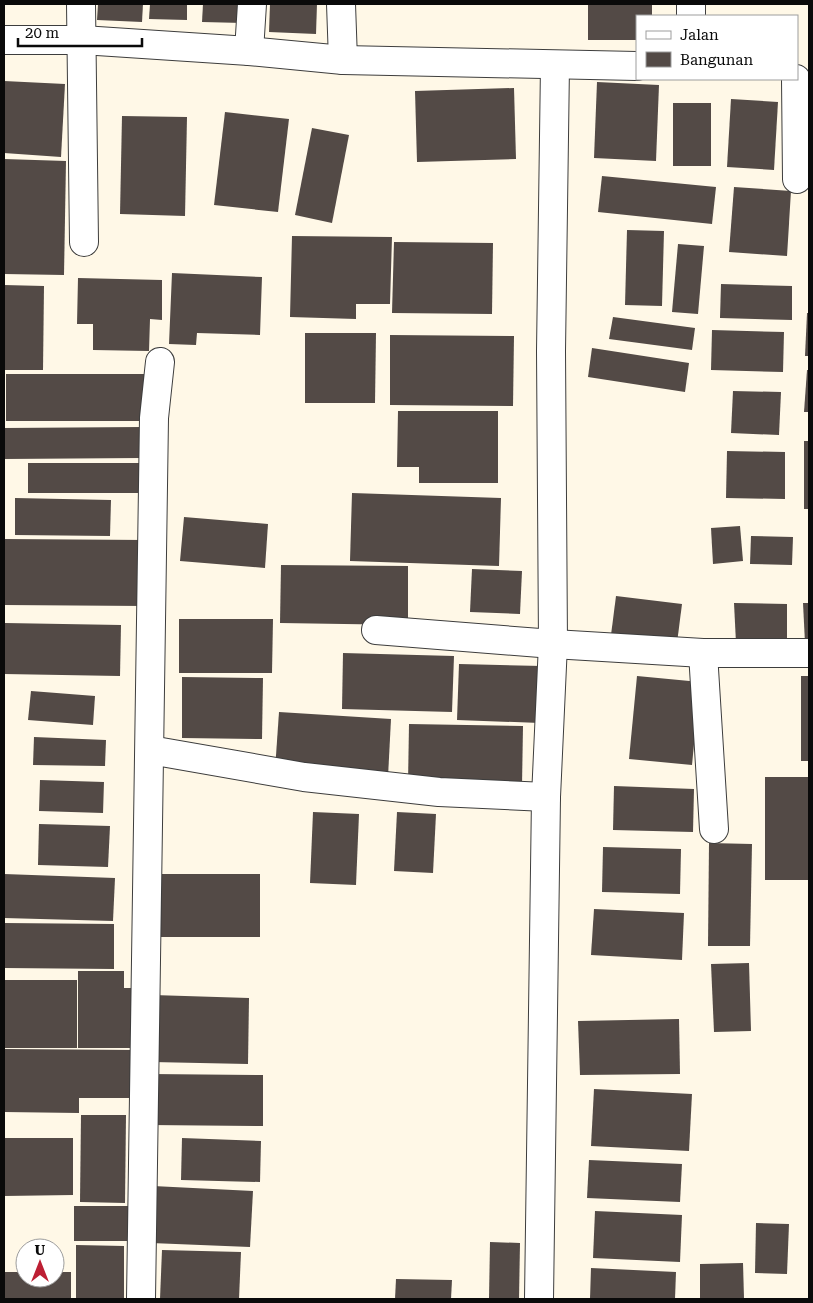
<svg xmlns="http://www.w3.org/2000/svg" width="813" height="1303" viewBox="0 0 813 1303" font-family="'Roboto Serif',serif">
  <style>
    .building { fill: #534a46 }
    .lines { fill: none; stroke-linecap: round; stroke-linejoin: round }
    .street-casing { stroke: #3d3d3d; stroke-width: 30 }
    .street { stroke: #fff; stroke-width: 28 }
  </style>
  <rect width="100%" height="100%" fill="#fff8e7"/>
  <g class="building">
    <path d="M 98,4 L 143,4 L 142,22 L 97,20 Z"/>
    <path d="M 150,4 L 187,4 L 187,20 L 149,19 Z"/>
    <path d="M 203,4 L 244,4 L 243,23 L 202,22 Z"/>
    <path d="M 270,4 L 317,4 L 316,34 L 269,32 Z"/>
    <path d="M 588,4 L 652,4 L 652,16 L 637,16 L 637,40 L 588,40 Z"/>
    <path d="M 4,81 L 65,84 L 61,157 L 4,153 Z"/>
    <path d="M 597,82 L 659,85 L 656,161 L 594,158 Z"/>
    <path d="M 514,88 L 516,159 L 417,162 L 415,91 Z"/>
    <path d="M 731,99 L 778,102 L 774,170 L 727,167 Z"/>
    <rect x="673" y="103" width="38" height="63"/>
    <path d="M 225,112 L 289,119 L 278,212 L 214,205 Z"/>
    <path d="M 122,116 L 187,117 L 185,216 L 120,214 Z"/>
    <path d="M 312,128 L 349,135 L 332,223 L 295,215 Z"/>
    <path d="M 4,159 L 66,161 L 64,275 L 4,274 Z"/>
    <path d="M 602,176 L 716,187 L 712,224 L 598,212 Z"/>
    <path d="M 734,187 L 791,191 L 787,256 L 729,252 Z"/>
    <path d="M 627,230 L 664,231 L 662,306 L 625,305 Z"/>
    <path d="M 292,236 L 392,237 L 390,304 L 356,304 L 356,319 L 290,317 Z"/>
    <path d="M 394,242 L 493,243 L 492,314 L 392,313 Z"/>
    <path d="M 678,244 L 704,246 L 698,314 L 672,312 Z"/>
    <path d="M 172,273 L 262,277 L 260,335 L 197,333 L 196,345 L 169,344 Z"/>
    <path d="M 78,278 L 162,280 L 162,320 L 150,319 L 149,351 L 93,350 L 93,324 L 77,324 Z"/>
    <path d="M 721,284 L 792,286 L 792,320 L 720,318 Z"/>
    <path d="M 4,285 L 44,286 L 43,370 L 4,370 Z"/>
    <path d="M 807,313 L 809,313 L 809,356 L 805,356 Z"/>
    <path d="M 613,317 L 695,328 L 692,350 L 609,339 Z"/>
    <path d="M 712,330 L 784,332 L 783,372 L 711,370 Z"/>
    <path d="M 305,333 L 376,333 L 375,403 L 305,403 Z"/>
    <path d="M 390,335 L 514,336 L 513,406 L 390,405 Z"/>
    <path d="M 592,348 L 689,363 L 685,392 L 588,377 Z"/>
    <path d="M 807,370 L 809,370 L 809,412 L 804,412 Z"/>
    <rect x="6" y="374" width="139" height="47"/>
    <path d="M 733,391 L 781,392 L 779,435 L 731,433 Z"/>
    <path d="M 398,411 L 498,411 L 498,483 L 419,483 L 419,467 L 397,467 Z"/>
    <path d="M 142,427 L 142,458 L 4,459 L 4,428 Z"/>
    <rect x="804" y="441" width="5" height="68"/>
    <path d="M 727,451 L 785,452 L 785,499 L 726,498 Z"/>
    <rect x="28" y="463" width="119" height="30"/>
    <path d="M 352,493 L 501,498 L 499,566 L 350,561 Z"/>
    <path d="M 15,498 L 111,500 L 110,536 L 15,535 Z"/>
    <path d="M 184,517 L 268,524 L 265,568 L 180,561 Z"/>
    <path d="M 740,526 L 743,561 L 713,564 L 711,528 Z"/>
    <path d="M 751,536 L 793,537 L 792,565 L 750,564 Z"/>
    <path d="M 4,539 L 146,540 L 145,606 L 4,605 Z"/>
    <path d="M 281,565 L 408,566 L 408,625 L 280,623 Z"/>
    <path d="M 472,569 L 522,571 L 520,614 L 470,612 Z"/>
    <path d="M 616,596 L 682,604 L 677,643 L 611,635 Z"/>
    <path d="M 734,603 L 787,604 L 787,642 L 736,643 Z"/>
    <path d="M 803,603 L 809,603 L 809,644 L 805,643 Z"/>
    <path d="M 179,619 L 273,619 L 272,673 L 179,673 Z"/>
    <path d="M 5,623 L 121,625 L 120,676 L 4,674 Z"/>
    <path d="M 343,653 L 454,656 L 452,712 L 342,709 Z"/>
    <path d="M 459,664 L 542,666 L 540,723 L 457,720 Z"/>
    <path d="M 637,676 L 700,682 L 692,765 L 629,759 Z"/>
    <rect x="801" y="676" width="8" height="85"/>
    <path d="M 182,677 L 263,678 L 262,739 L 182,738 Z"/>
    <path d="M 31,691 L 95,696 L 93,725 L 28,720 Z"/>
    <path d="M 279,712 L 391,719 L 388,777 L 275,770 Z"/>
    <path d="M 409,724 L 523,726 L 522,786 L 408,784 Z"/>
    <path d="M 34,737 L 106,740 L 105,766 L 33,765 Z"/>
    <rect x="765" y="777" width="44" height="103"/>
    <path d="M 40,780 L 104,782 L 103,813 L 39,811 Z"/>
    <path d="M 614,786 L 694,789 L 693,832 L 613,830 Z"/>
    <path d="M 313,812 L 359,814 L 356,885 L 310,883 Z"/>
    <path d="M 397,812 L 436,814 L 433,873 L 394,871 Z"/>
    <path d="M 39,824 L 110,826 L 108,867 L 38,865 Z"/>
    <path d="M 709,843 L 752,844 L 750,946 L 708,946 Z"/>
    <path d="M 603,847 L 681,849 L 680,894 L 602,892 Z"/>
    <path d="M 4,874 L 115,878 L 113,921 L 4,918 Z"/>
    <rect x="160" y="874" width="100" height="63"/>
    <path d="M 594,909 L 684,913 L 682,960 L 591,955 Z"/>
    <path d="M 4,923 L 114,924 L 114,969 L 4,968 Z"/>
    <path d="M 749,963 L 751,1031 L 714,1032 L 711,964 Z"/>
    <path d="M 78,971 L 124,971 L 124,988 L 138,988 L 138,1048 L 78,1048 Z"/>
    <rect x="4" y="980" width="73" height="68"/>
    <path d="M 153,995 L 249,998 L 248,1064 L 152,1062 Z"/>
    <path d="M 679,1019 L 680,1074 L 580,1075 L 578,1021 Z"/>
    <path d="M 4,1049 L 135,1050 L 134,1098 L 79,1098 L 79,1113 L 4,1112 Z"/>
    <path d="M 150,1074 L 263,1075 L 263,1126 L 149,1125 Z"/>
    <path d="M 594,1089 L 692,1094 L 689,1151 L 591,1146 Z"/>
    <path d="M 81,1115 L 126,1115 L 125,1203 L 80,1202 Z"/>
    <path d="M 4,1138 L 73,1138 L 73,1195 L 4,1196 Z"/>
    <path d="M 182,1138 L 261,1141 L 260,1182 L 181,1180 Z"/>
    <path d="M 589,1160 L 682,1164 L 680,1202 L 587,1198 Z"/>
    <path d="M 153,1186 L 253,1191 L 250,1247 L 151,1243 Z"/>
    <rect x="74" y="1206" width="59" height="35"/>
    <path d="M 595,1211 L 682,1215 L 680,1262 L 593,1258 Z"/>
    <path d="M 756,1223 L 789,1224 L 787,1274 L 755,1273 Z"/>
    <path d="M 490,1242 L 520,1243 L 519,1299 L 489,1299 Z"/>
    <path d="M 76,1245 L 124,1246 L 124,1299 L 76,1299 Z"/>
    <path d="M 162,1250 L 241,1252 L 239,1299 L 160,1299 Z"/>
    <path d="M 743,1263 L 744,1298 L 700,1298 L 700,1264 Z"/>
    <path d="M 591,1268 L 676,1272 L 675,1299 L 590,1299 Z"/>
    <path d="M 4,1272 L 25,1272 L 25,1278 L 55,1278 L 55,1272 L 71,1272 L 71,1299 L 4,1299 Z"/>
    <path d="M 396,1279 L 452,1280 L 451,1299 L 395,1299 Z"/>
  </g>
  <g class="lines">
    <g class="street-casing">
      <g id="street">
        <path d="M 81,4 L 84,242"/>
        <path d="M 341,4 L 343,60"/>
        <path d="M 691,4 L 691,16"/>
        <path d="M 4,40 L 82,40 L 249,51 L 343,60 L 637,66"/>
        <path d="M 249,51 L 252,4"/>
        <path d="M 796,79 L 797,179"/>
        <path d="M 376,630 L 553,644 L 703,653 L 809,653"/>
        <path d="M 703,653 L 714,829"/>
        <path d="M 150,750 L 304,777 L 439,792 L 546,797"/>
        <path d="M 141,1299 L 154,418 L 160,362"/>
        <path d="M 539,1299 L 546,797 L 553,644 L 551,351 L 555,65"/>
      </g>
    </g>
    <use href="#street" class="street"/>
  </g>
  <rect width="813" height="1303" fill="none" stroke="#0a0a0a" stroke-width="10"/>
  <rect x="636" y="15" width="162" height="65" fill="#ffffff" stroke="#9d9d9d"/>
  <rect x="646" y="31" width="25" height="8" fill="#ffffff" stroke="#9d9d9d"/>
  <text x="680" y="40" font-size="15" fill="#0a0a0a">Jalan</text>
  <rect x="646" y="52" width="25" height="15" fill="#534a46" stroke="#9d9d9d"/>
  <text x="680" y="65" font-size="15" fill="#0a0a0a">Bangunan</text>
  <g transform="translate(40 1263)"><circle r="24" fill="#ffffff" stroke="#9d9d9d"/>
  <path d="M0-4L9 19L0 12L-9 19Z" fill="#bd1f33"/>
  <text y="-8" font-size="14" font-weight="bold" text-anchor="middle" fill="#0a0a0a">U</text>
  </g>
  <path d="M18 38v8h124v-8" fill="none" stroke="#0a0a0a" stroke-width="2.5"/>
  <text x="25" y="38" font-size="15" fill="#0a0a0a" stroke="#ffffff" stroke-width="4" paint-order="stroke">20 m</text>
</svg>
